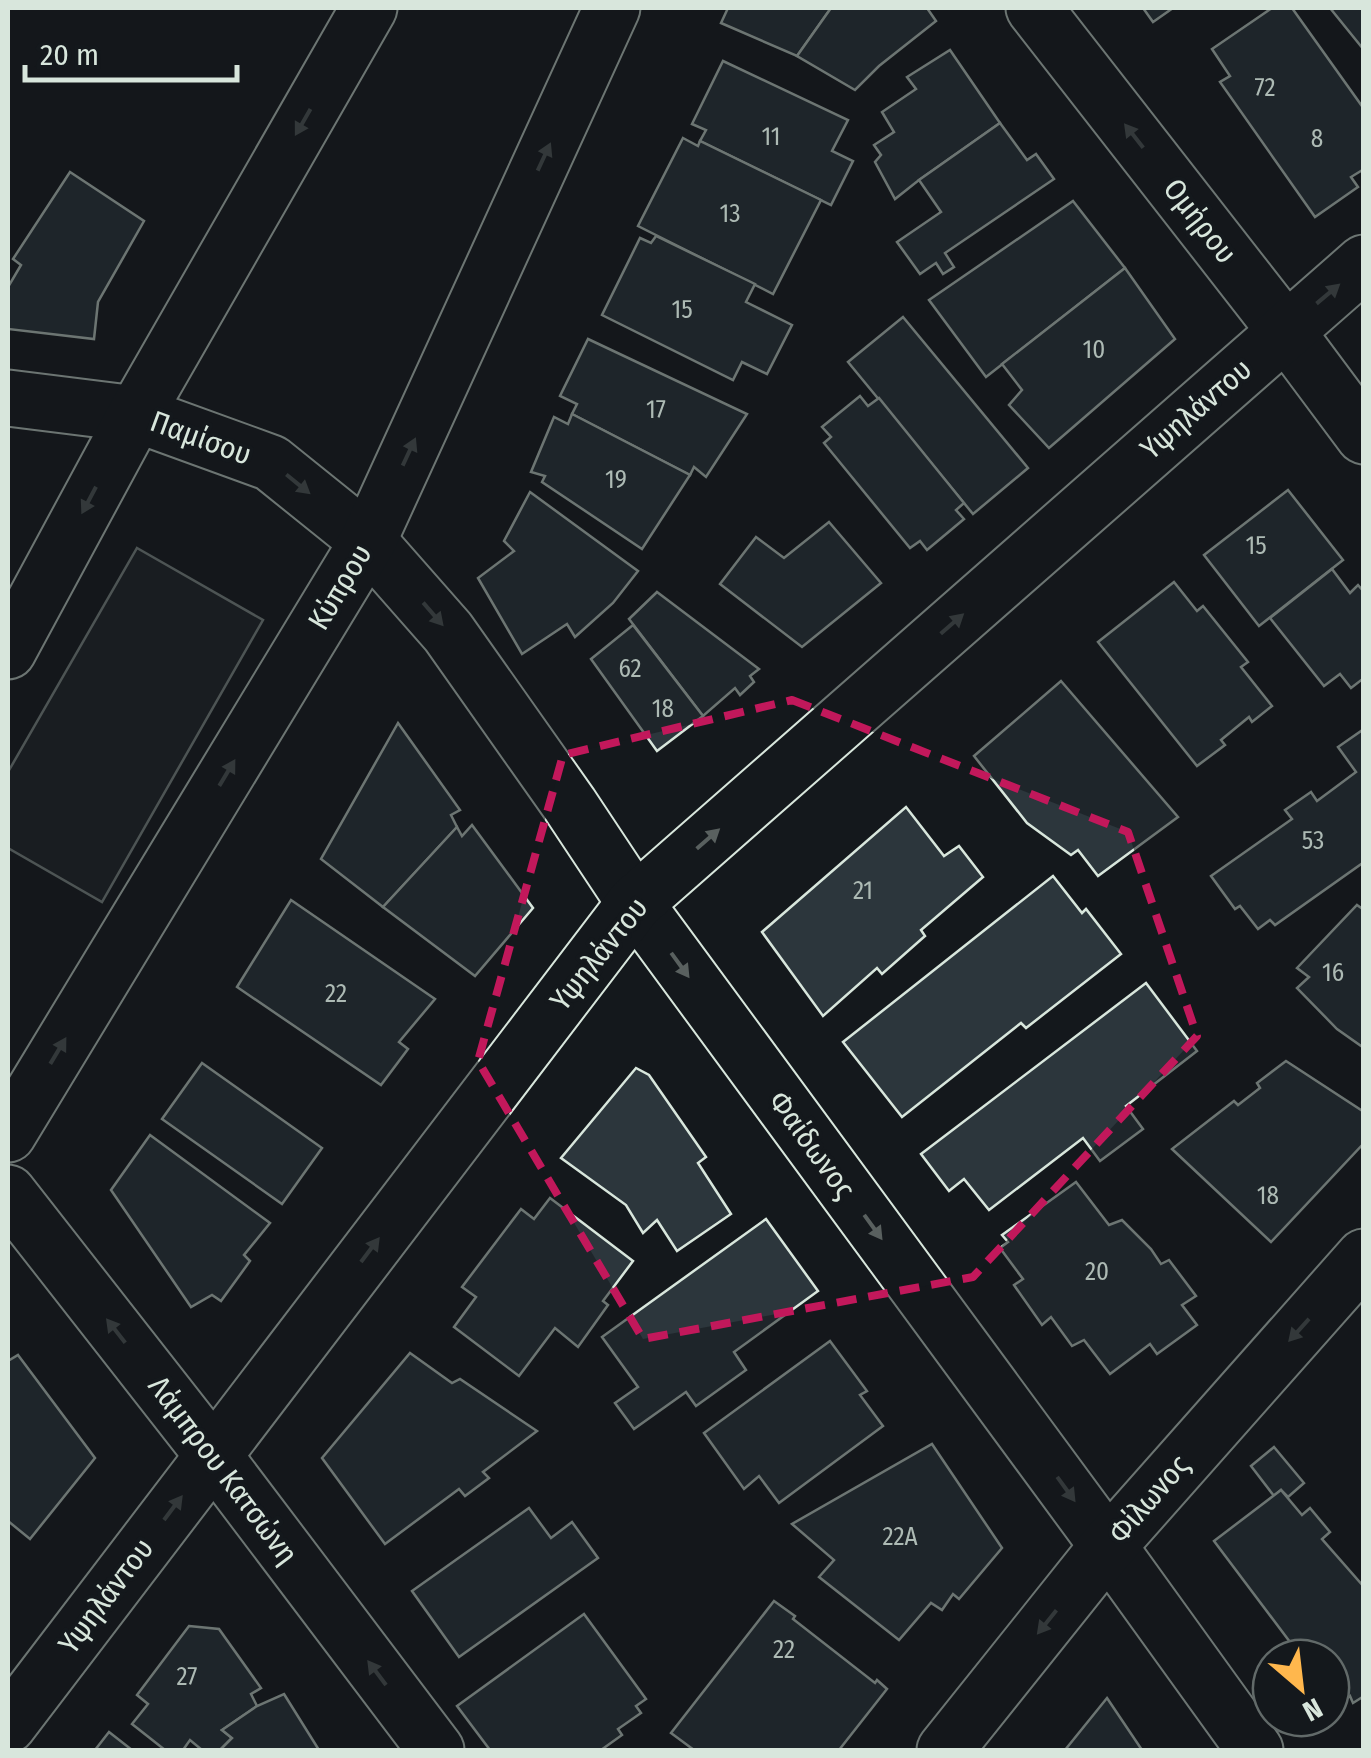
<svg xmlns="http://www.w3.org/2000/svg" width="1371" height="1758" viewBox="0 0 1371 1758" font-family="'Fira Sans Condensed',sans-serif">
  <style>
    .green { fill: #202428; stroke: #939e99; stroke-width: 2.5 }
    .building { fill: #2c363c; stroke: #d8e6dc; stroke-width: 2.5 }
    .lines { fill: none; stroke-linecap: round; stroke-linejoin: round }
    .minor-casing { stroke: #d8e6dc; stroke-width: 59 }
    .tertiary-casing { stroke: #d8e6dc; stroke-width: 59 }
    .minor { stroke: #14181c; stroke-width: 55 }
    .tertiary { stroke: #14181c; stroke-width: 55 }
    .oneway { fill: #59605f }
    .marked { fill: none; stroke: #c2185b; stroke-width: 8; stroke-dasharray: 20 12; stroke-linejoin: round }
    .labels { text-anchor: middle; stroke-width: 8; stroke-linejoin: round; paint-order: stroke }
    .number-label { font-size: 25px; fill: #adbab4 }
    .street-label { font-size: 30px; fill: #d8e6dc; stroke: #14181c }
  </style>
  <rect width="100%" height="100%" fill="#14181c"/>
  <path class="green" d="M 137,548 L 263,620 L 102,902 L 8,848 L 8,772 Z"/>
  <g class="building">
    <path d="M 728,8 L 831,8 L 797,56 L 721,23 Z"/>
    <path d="M 831,8 L 927,8 L 936,21 L 879,66 L 855,90 L 797,56 Z"/>
    <path d="M 1143,8 L 1173,8 L 1153,22 Z"/>
    <path d="M 1272,8 L 1292,8 L 1364,109 L 1364,169 L 1351,177 L 1358,187 L 1315,217 L 1220,82 L 1230,76 L 1212,49 Z"/>
    <path d="M 1330,8 L 1364,8 L 1364,50 Z"/>
    <path d="M 950,50 L 1000,123 L 919,180 L 895,199 L 875,162 L 881,155 L 874,145 L 894,132 L 882,112 L 916,89 L 907,77 Z"/>
    <path d="M 723,61 L 848,120 L 832,151 L 853,161 L 831,205 L 700,141 L 706,130 L 692,124 Z"/>
    <path d="M 1000,123 L 1027,160 L 1036,154 L 1054,179 L 945,253 L 954,267 L 943,274 L 936,263 L 920,274 L 897,242 L 941,212 L 919,180 Z"/>
    <path d="M 683,138 L 698,146 L 700,141 L 821,200 L 773,294 L 638,226 Z"/>
    <path d="M 70,172 L 144,221 L 98,302 L 94,339 L 8,329 L 8,287 L 21,265 L 13,259 Z"/>
    <path d="M 1073,201 L 1125,268 L 986,377 L 929,300 Z"/>
    <path d="M 656,236 L 755,284 L 746,302 L 792,325 L 767,374 L 742,362 L 733,380 L 602,315 L 640,238 L 651,243 Z"/>
    <path d="M 1125,268 L 1175,339 L 1049,448 L 1009,405 L 1022,390 L 1002,364 Z"/>
    <path d="M 903,317 L 1028,468 L 973,514 L 848,362 Z"/>
    <path d="M 588,339 L 747,414 L 706,477 L 694,467 L 690,475 L 572,414 L 577,404 L 560,396 Z"/>
    <path d="M 860,396 L 868,406 L 879,398 L 964,503 L 956,510 L 964,519 L 927,550 L 920,541 L 910,548 L 824,443 L 831,437 L 822,427 Z"/>
    <path d="M 572,414 L 690,475 L 642,549 L 542,482 L 545,476 L 531,472 L 554,417 L 568,424 Z"/>
    <path d="M 1288,490 L 1343,560 L 1259,626 L 1204,555 Z"/>
    <path d="M 530,492 L 638,571 L 613,603 L 575,637 L 567,624 L 522,654 L 478,578 L 514,551 L 504,541 Z"/>
    <path d="M 829,522 L 881,583 L 802,647 L 720,584 L 756,537 L 784,558 Z"/>
    <path d="M 1332,569 L 1350,593 L 1358,585 L 1364,592 L 1364,678 L 1351,688 L 1340,674 L 1324,686 L 1270,618 Z"/>
    <path d="M 1174,582 L 1197,611 L 1203,606 L 1248,662 L 1241,667 L 1272,706 L 1252,722 L 1249,717 L 1221,740 L 1225,745 L 1197,766 L 1098,642 Z"/>
    <path d="M 657,592 L 759,669 L 750,676 L 754,682 L 740,695 L 735,688 L 703,716 L 629,619 Z"/>
    <path d="M 633,625 L 703,716 L 657,751 L 591,659 Z"/>
    <path d="M 1061,681 L 1178,817 L 1098,876 L 1078,850 L 1071,855 L 1027,823 L 974,756 Z"/>
    <path d="M 398,723 L 460,810 L 451,815 L 457,827 L 383,907 L 321,859 Z"/>
    <path d="M 1364,729 L 1364,862 L 1275,925 L 1270,920 L 1258,929 L 1240,906 L 1235,909 L 1211,876 L 1292,819 L 1285,810 L 1311,792 L 1317,801 L 1356,772 L 1338,747 Z"/>
    <path d="M 906,807 L 944,856 L 959,846 L 983,877 L 921,930 L 925,936 L 882,974 L 877,968 L 823,1016 L 762,932 Z"/>
    <path d="M 472,825 L 533,908 L 475,976 L 383,907 L 457,827 L 462,836 Z"/>
    <path d="M 1053,876 L 1082,913 L 1086,909 L 1121,954 L 1026,1028 L 1021,1023 L 902,1117 L 843,1042 Z"/>
    <path d="M 291,900 L 435,999 L 399,1042 L 408,1049 L 381,1085 L 237,987 Z"/>
    <path d="M 1357,905 L 1364,910 L 1364,1048 L 1337,1029 L 1297,988 L 1309,977 L 1297,968 Z"/>
    <path d="M 1146,983 L 1197,1051 L 1126,1106 L 1143,1129 L 1100,1161 L 1083,1138 L 989,1210 L 964,1179 L 949,1191 L 921,1154 Z"/>
    <path d="M 1286,1061 L 1364,1112 L 1364,1143 L 1271,1242 L 1172,1149 L 1234,1101 L 1238,1105 L 1260,1088 L 1257,1083 Z"/>
    <path d="M 202,1063 L 322,1148 L 282,1204 L 162,1119 Z"/>
    <path d="M 636,1068 L 649,1075 L 706,1157 L 698,1163 L 731,1214 L 677,1251 L 657,1220 L 643,1233 L 626,1205 L 561,1158 Z"/>
    <path d="M 150,1135 L 270,1223 L 244,1255 L 250,1261 L 221,1301 L 212,1295 L 191,1307 L 111,1190 Z"/>
    <path d="M 1076,1182 L 1109,1225 L 1122,1220 L 1151,1249 L 1161,1264 L 1169,1260 L 1196,1296 L 1182,1305 L 1197,1325 L 1157,1354 L 1150,1344 L 1110,1374 L 1084,1340 L 1072,1346 L 1051,1317 L 1042,1325 L 1014,1285 L 1023,1279 L 1000,1248 L 1008,1242 L 1002,1235 Z"/>
    <path d="M 550,1198 L 633,1261 L 603,1301 L 608,1305 L 578,1347 L 555,1328 L 519,1376 L 454,1327 L 476,1297 L 462,1287 L 521,1209 L 534,1219 Z"/>
    <path d="M 766,1219 L 818,1291 L 734,1352 L 746,1370 L 696,1406 L 686,1392 L 634,1429 L 615,1403 L 638,1387 L 602,1337 Z"/>
    <path d="M 830,1341 L 867,1391 L 860,1395 L 883,1426 L 779,1503 L 759,1476 L 744,1489 L 704,1433 Z"/>
    <path d="M 410,1353 L 452,1383 L 460,1379 L 537,1431 L 483,1472 L 489,1478 L 465,1496 L 459,1489 L 385,1544 L 322,1458 Z"/>
    <path d="M 18,1355 L 95,1458 L 30,1539 L 8,1521 L 8,1361 Z"/>
    <path d="M 932,1444 L 1002,1548 L 959,1599 L 953,1594 L 942,1610 L 931,1603 L 899,1640 L 819,1577 L 834,1560 L 792,1524 Z"/>
    <path d="M 1274,1447 L 1304,1483 L 1288,1497 L 1281,1490 L 1274,1496 L 1251,1466 Z"/>
    <path d="M 1281,1490 L 1302,1515 L 1310,1508 L 1330,1532 L 1322,1539 L 1364,1587 L 1364,1696 L 1353,1703 L 1350,1696 L 1338,1705 L 1331,1696 L 1331,1658 L 1302,1658 L 1214,1541 Z"/>
    <path d="M 529,1508 L 551,1538 L 572,1522 L 598,1558 L 459,1657 L 412,1591 Z"/>
    <path d="M 774,1601 L 795,1616 L 793,1619 L 875,1683 L 877,1680 L 887,1689 L 839,1750 L 694,1750 L 671,1733 Z"/>
    <path d="M 584,1614 L 646,1699 L 636,1706 L 641,1713 L 618,1729 L 622,1735 L 601,1750 L 490,1750 L 457,1706 Z"/>
    <path d="M 189,1626 L 219,1629 L 261,1688 L 251,1694 L 257,1706 L 222,1730 L 232,1738 L 220,1750 L 202,1750 L 190,1740 L 183,1750 L 165,1750 L 132,1724 L 148,1704 L 137,1695 Z"/>
    <path d="M 284,1694 L 319,1750 L 220,1750 L 232,1738 L 222,1730 L 257,1706 Z"/>
    <path d="M 1107,1698 L 1142,1750 L 1065,1750 Z"/>
    <path d="M 109,1732 L 132,1750 L 95,1750 Z"/>
  </g>
  <g class="lines">
    <g class="minor-casing">
      <g id="minor">
        <path d="M 1034,8 L 1285,330 L 1364,436"/>
        <path d="M 8,398 L 136,414 L 271,463 L 368,541 L 448,632 L 570,805 L 635,903 L 1108,1546 L 1255,1750"/>
        <path d="M 8,651 L 136,414 L 369,8"/>
        <path d="M 8,1193 L 213,1455 L 436,1750"/>
        <path d="M 8,1725 L 635,903 L 1364,263"/>
        <path d="M 945,1750 L 1108,1546 L 1364,1257"/>
      </g>
    </g>
    <g class="tertiary-casing">
      <path id="tertiary" d="M 8,1134 L 368,541 L 612,8"/>
    </g>
    <use href="#minor" class="minor"/>
    <use href="#tertiary" class="tertiary"/>
  </g>
  <defs><path id="oneway-solid" d="M-6-.8H1V-3.2L6.5 0L1 3.2V.8H-6Z" transform="scale(2.5)"/></defs>
  <g class="oneway">
    <use href="#oneway-solid" transform="translate(303 122) rotate(120)"/>
    <use href="#oneway-solid" transform="translate(1134 136) rotate(-128)"/>
    <use href="#oneway-solid" transform="translate(544 157) rotate(-65)"/>
    <use href="#oneway-solid" transform="translate(1328 294) rotate(-40)"/>
    <use href="#oneway-solid" transform="translate(409 452) rotate(-65)"/>
    <use href="#oneway-solid" transform="translate(298 484) rotate(39)"/>
    <use href="#oneway-solid" transform="translate(89 500) rotate(118)"/>
    <use href="#oneway-solid" transform="translate(433 614) rotate(49)"/>
    <use href="#oneway-solid" transform="translate(952 624) rotate(-41)"/>
    <use href="#oneway-solid" transform="translate(227 773) rotate(-59)"/>
    <use href="#oneway-solid" transform="translate(708 839) rotate(-41)"/>
    <use href="#oneway-solid" transform="translate(680 965) rotate(54)"/>
    <use href="#oneway-solid" transform="translate(58 1051) rotate(-59)"/>
    <use href="#oneway-solid" transform="translate(873 1227) rotate(54)"/>
    <use href="#oneway-solid" transform="translate(370 1250) rotate(-53)"/>
    <use href="#oneway-solid" transform="translate(1299 1330) rotate(132)"/>
    <use href="#oneway-solid" transform="translate(116 1331) rotate(-128)"/>
    <use href="#oneway-solid" transform="translate(1066 1489) rotate(54)"/>
    <use href="#oneway-solid" transform="translate(173 1508) rotate(-53)"/>
    <use href="#oneway-solid" transform="translate(1047 1622) rotate(129)"/>
    <use href="#oneway-solid" transform="translate(377 1673) rotate(-127)"/>
  </g>
  <path d="M0 0H1371V1758H0ZM 792,700 L 1128,832 L 1197,1036 L 973,1277 L 643,1339 L 478,1061 L 563,755 Z" fill="#14181c" fill-opacity=".55" fill-rule="evenodd"/>
  <path class="marked" d="M 792,700 L 1128,832 L 1197,1036 L 973,1277 L 643,1339 L 478,1061 L 563,755 Z"/>
  <g class="labels">
    <g class="number-label">
      <text x="1265" y="96">72</text>
      <text x="771" y="145">11</text>
      <text x="1317" y="147">8</text>
      <text x="730" y="222">13</text>
      <text x="682" y="318">15</text>
      <text x="1094" y="358">10</text>
      <text x="656" y="418">17</text>
      <text x="616" y="488">19</text>
      <text x="1256" y="554">15</text>
      <text x="630" y="677">62</text>
      <text x="663" y="717">18</text>
      <text x="1313" y="849">53</text>
      <text x="863" y="899">21</text>
      <text x="1333" y="981">16</text>
      <text x="336" y="1002">22</text>
      <text x="1268" y="1204">18</text>
      <text x="1097" y="1280">20</text>
      <text x="900" y="1545">22Α</text>
      <text x="784" y="1658">22</text>
      <text x="187" y="1685">27</text>
    </g>
    <g class="street-label">
      <text transform="translate(1200 221) rotate(52)" y="10">Ομήρου</text>
      <text transform="translate(1196 409) rotate(-41)" y="10">Υψηλάντου</text>
      <text transform="translate(201 438) rotate(20)" y="10">Παμίσου</text>
      <text transform="translate(340 587) rotate(-59)" y="10">Κύπρου</text>
      <text transform="translate(599 954) rotate(-51)" y="10">Υψηλάντου</text>
      <text transform="translate(812 1145) rotate(54)" y="10">Φαίδωνος</text>
      <text transform="translate(223 1470) rotate(53)" y="10">Λάμπρου Κατσώνη</text>
      <text transform="translate(1149 1499) rotate(-49)" y="10">Φίλωνος</text>
      <text transform="translate(106 1596) rotate(-53)" y="10">Υψηλάντου</text>
    </g>
  </g>
  <rect width="1371" height="1758" fill="none" stroke="#d8e6dc" stroke-width="20"/>
  <g transform="translate(1301 1688) rotate(152)"><circle r="48" fill="#14181c" stroke="#626a69" stroke-width="2.5"/>
  <path d="M0-8L18 38L0 25L-18 38Z" fill="#ffb74d"/>
  <text y="-15" font-size="28" font-weight="bold" text-anchor="middle" fill="#d8e6dc">N</text>
  </g>
  <path d="M25 65v15h212v-15" fill="none" stroke="#d8e6dc" stroke-width="5"/>
  <text x="40" y="65" font-size="30" fill="#d8e6dc" stroke="#14181c" stroke-width="8" paint-order="stroke">20 m</text>
</svg>
